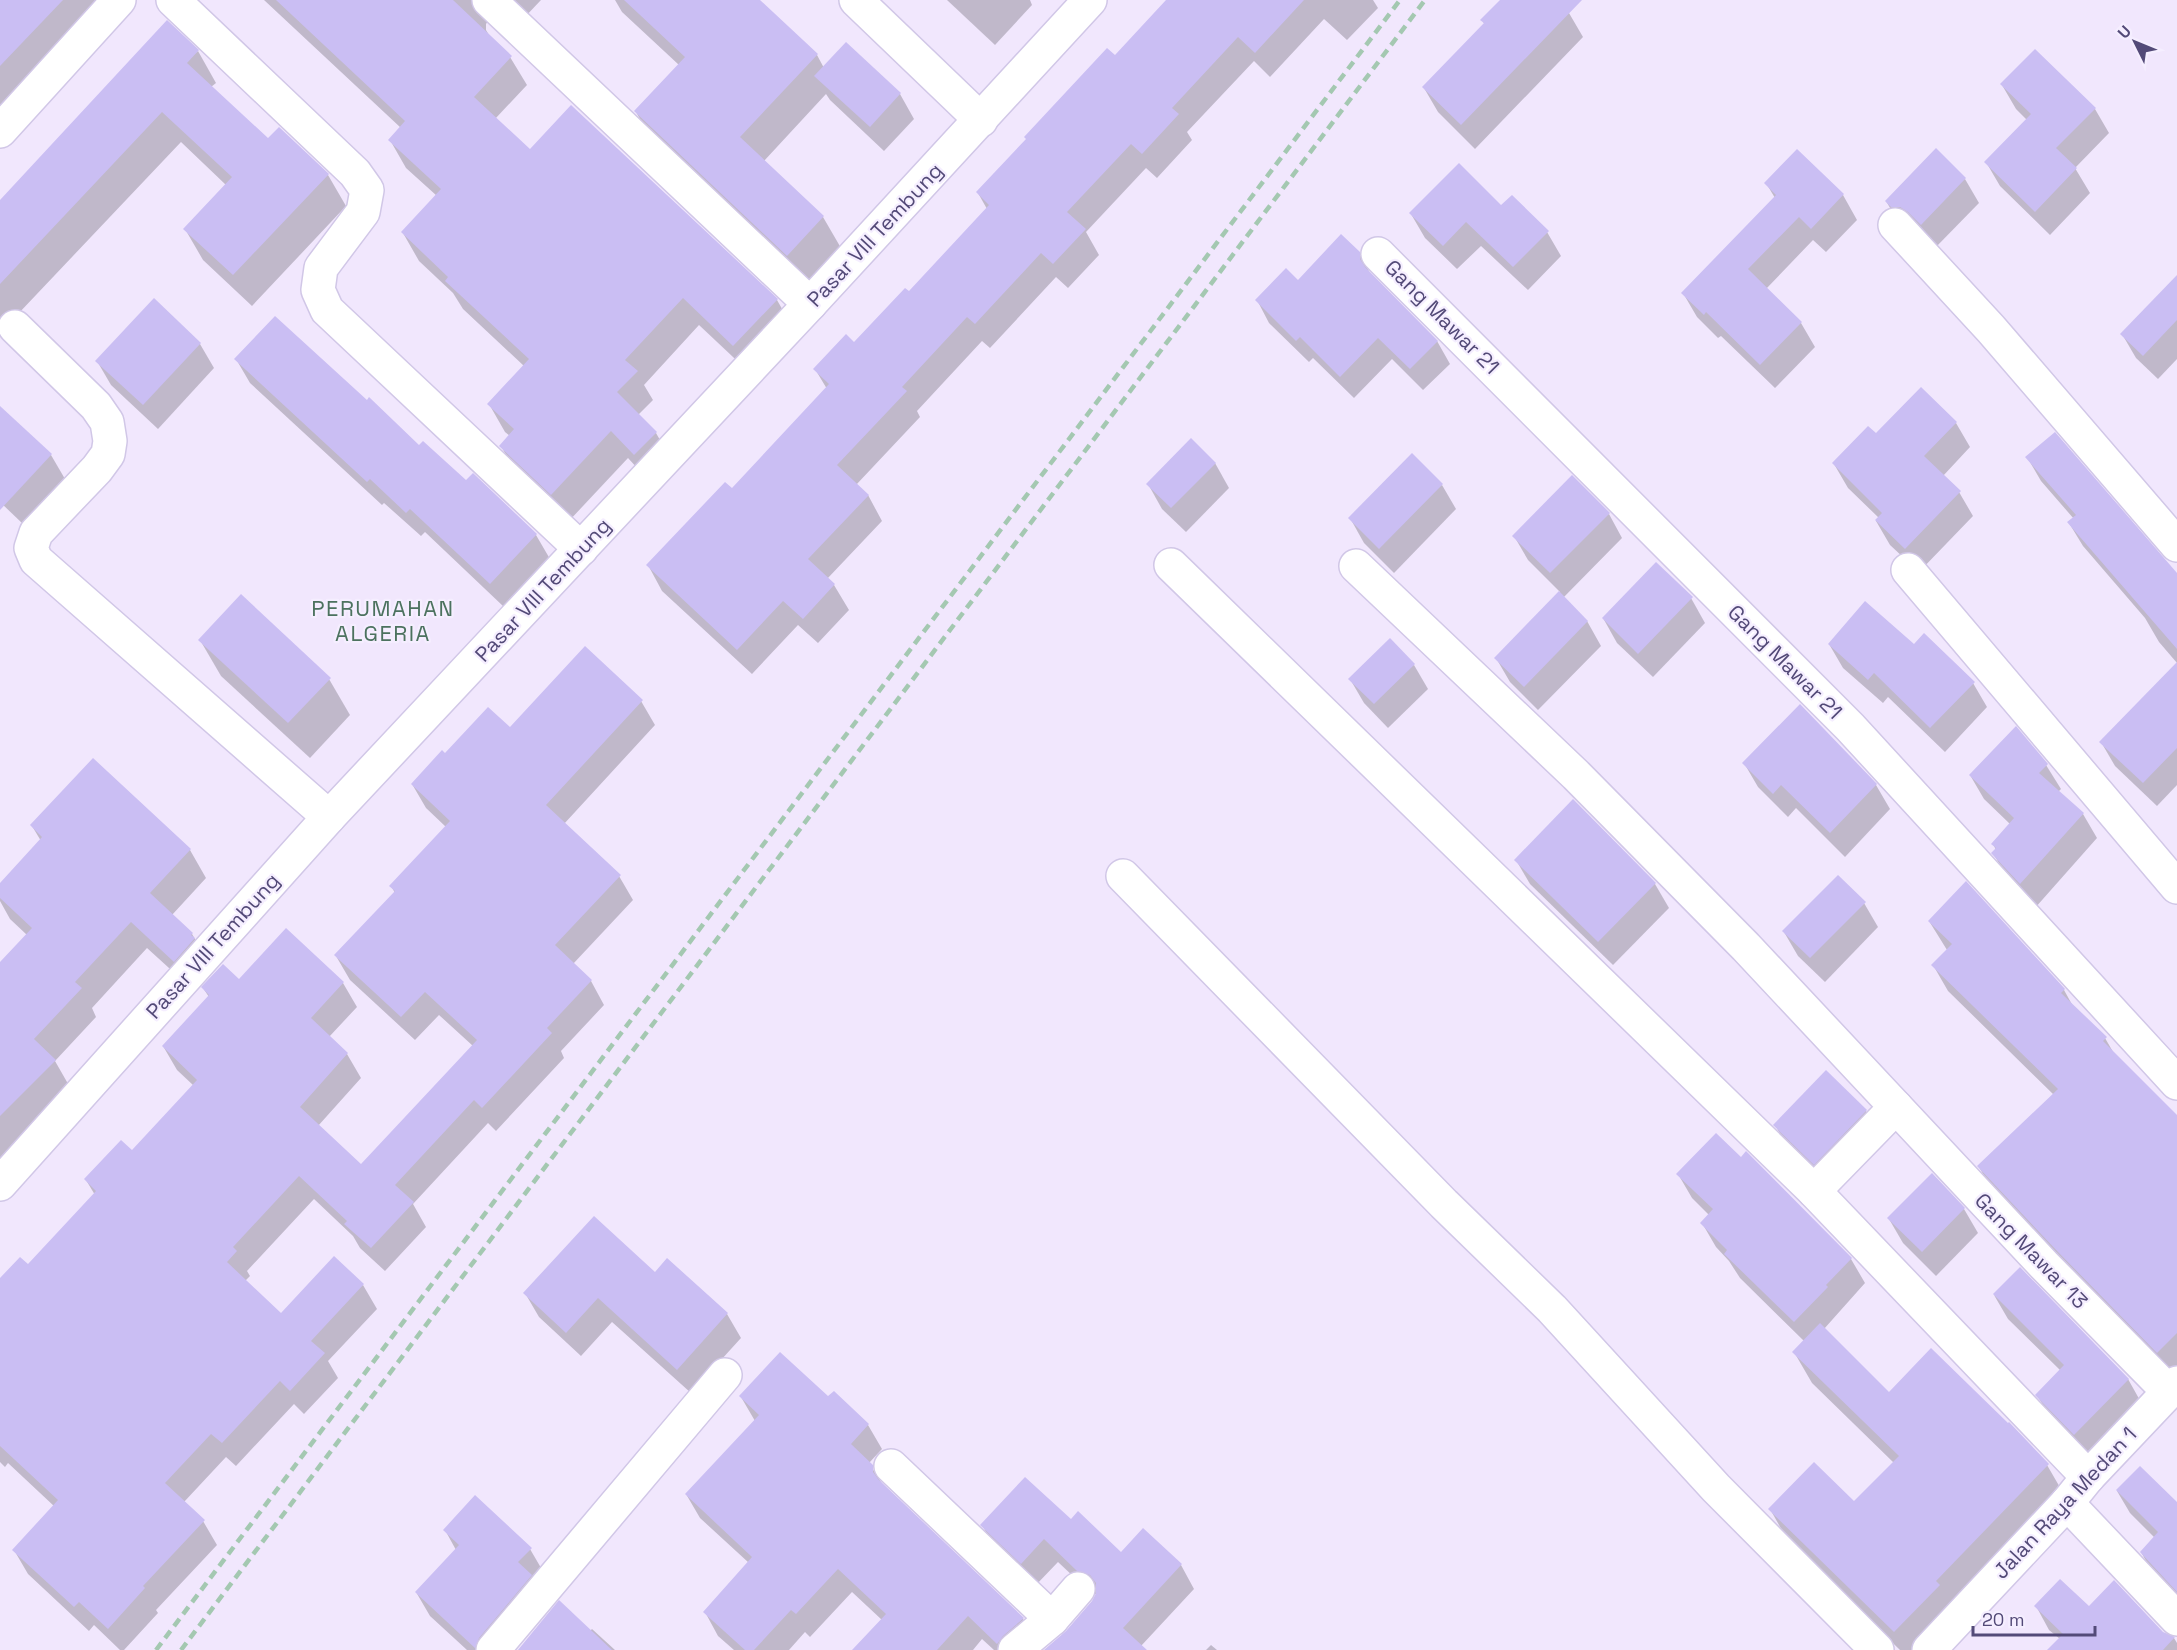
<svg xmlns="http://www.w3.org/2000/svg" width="2177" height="1650" viewBox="0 0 2177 1650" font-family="'Space Grotesk',sans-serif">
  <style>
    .shadow { fill: #0003 }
    .building { fill: #cabef3 }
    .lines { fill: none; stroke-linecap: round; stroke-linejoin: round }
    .minor-casing { stroke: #d1c7e7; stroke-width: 36 }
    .tertiary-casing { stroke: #d1c7e7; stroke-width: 36 }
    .minor { stroke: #fff; stroke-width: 33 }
    .tertiary { stroke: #fff; stroke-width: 33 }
    .rail { stroke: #a4c8b1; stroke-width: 4.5; stroke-dasharray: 9 6; stroke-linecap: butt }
    .labels { text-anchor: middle; stroke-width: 4.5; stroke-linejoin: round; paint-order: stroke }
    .street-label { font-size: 21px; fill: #534a78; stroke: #f5eeff }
    .neighbourhood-label { font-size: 22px; letter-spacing: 1.5px; fill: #4c725f; stroke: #f5eeff }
  </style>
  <rect width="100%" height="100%" fill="#f1e7fd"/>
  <g class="shadow">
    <path d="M 0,0 L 107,0 L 0,120 Z"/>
    <path d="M 264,0 L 541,0 L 524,18 L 492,15 L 486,24 L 486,30 L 492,40 L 510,57 L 527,85 L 495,119 L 530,151 L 571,107 L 777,300 L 793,328 L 750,373 L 699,325 L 644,385 L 653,400 L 638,415 L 656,433 L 672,461 L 650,482 L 628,458 L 568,522 L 517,474 L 501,446 L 510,436 L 505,432 L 489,404 L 524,366 L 463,309 L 453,293 L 419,261 L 403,233 L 437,196 L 406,168 L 390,140 L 401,128 Z"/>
    <path d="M 615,0 L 758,0 L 817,55 L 824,68 L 846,44 L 900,94 L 914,119 L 884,151 L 830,100 L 826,94 L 764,161 L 823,217 L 841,248 L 805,286 L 653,142 L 636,112 L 679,65 L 622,12 Z"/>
    <path d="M 947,0 L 1030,0 L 1032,5 L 995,45 Z"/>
    <path d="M 1169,0 L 1373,0 L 1378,8 L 1347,40 L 1324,19 L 1270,77 L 1254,61 L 1187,132 L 1192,140 L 1157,178 L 1146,168 L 1086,232 L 1099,255 L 1068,288 L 1056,277 L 990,348 L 982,341 L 917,411 L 920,417 L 856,485 L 868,495 L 882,521 L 827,579 L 834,585 L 849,610 L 818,643 L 798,625 L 752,674 L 662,591 L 648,565 L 732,490 L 827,389 L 815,369 L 854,344 L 909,293 L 987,209 L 978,193 L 1115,57 Z"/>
    <path d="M 1502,0 L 1556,0 L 1569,13 L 1583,37 L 1475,149 L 1438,112 L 1424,88 L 1485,25 L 1482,20 Z"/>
    <path d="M 198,51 L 216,83 L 211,87 L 268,140 L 328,175 L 346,206 L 252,306 L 203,260 L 185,229 L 226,185 L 181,142 L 0,333 L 0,202 Z"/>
    <path d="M 2002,85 L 2095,109 L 2109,133 L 2075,168 L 2090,193 L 2050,235 L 2000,186 L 1986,162 L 2027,120 L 2016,109 Z"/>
    <path d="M 1797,151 L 1843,195 L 1857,220 L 1826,252 L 1813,240 L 1766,289 L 1801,323 L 1815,347 L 1775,388 L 1721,336 L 1718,338 L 1697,317 L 1683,293 L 1775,198 L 1766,183 Z"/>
    <path d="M 1965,179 L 1979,203 L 1935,248 L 1900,225 L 1886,201 Z"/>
    <path d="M 1411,214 L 1547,232 L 1561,256 L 1528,290 L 1481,246 L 1457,269 L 1425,238 Z"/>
    <path d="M 1359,253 L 1372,277 L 1437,341 L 1450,364 L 1423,390 L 1392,359 L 1354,398 L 1313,358 L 1309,362 L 1269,323 L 1257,300 Z"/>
    <path d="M 2177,287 L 2177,359 L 2158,379 L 2136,358 L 2122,334 Z"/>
    <path d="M 154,300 L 200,344 L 214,368 L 158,429 L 111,385 L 97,361 Z"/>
    <path d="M 236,359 L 466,483 L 536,535 L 550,559 L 504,607 L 425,532 L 421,536 L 384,503 L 382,505 L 250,383 Z"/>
    <path d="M 0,408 L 51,455 L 65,479 L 23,524 L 0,502 Z"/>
    <path d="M 1956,423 L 1970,447 L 1943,476 L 1959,492 L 1973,516 L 1919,572 L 1890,545 L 1876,521 L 1879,518 L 1848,488 L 1834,464 L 1876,435 Z"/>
    <path d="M 2027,457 L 2177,576 L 2177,663 L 2159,642 L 2145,618 L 2083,546 L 2069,523 L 2074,519 L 2041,481 Z"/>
    <path d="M 1215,463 L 1229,488 L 1186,532 L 1162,509 L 1148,484 Z"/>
    <path d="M 1442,485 L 1456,509 L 1394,573 L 1364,543 L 1350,518 Z"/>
    <path d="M 1609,514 L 1622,538 L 1563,598 L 1587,621 L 1601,646 L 1538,710 L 1510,682 L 1496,658 L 1560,592 L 1528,560 L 1514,536 Z"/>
    <path d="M 1691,598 L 1705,623 L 1653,677 L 1617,643 L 1603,618 Z"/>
    <path d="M 200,640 L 329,679 L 350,715 L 310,758 L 221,676 Z"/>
    <path d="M 1829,644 L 1973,683 L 1987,707 L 1945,752 L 1888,697 L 1883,703 L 1843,668 Z"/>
    <path d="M 2177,664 L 2177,785 L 2157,806 L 2115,766 L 2101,742 Z"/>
    <path d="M 1414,665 L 1428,689 L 1388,728 L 1364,703 L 1350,679 Z"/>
    <path d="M 641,701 L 655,725 L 564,824 L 619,876 L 633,900 L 573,964 L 591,981 L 604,1005 L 561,1051 L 564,1058 L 496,1131 L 488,1123 L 413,1204 L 426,1227 L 385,1271 L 360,1248 L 353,1236 L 314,1199 L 247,1271 L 250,1276 L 245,1281 L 281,1315 L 363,1285 L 377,1309 L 328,1361 L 338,1378 L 304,1414 L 294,1404 L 236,1466 L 226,1457 L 184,1502 L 203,1521 L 217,1545 L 156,1610 L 158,1613 L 124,1650 L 120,1650 L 94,1625 L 89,1631 L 28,1574 L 14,1550 L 55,1507 L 8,1463 L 5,1467 L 0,1462 L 0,1281 L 28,1267 L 95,1195 L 86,1180 L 132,1152 L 194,1086 L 177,1070 L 163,1046 L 209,997 L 203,988 L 239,981 L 286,930 L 343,983 L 357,1007 L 329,1037 L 347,1054 L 361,1078 L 318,1126 L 361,1166 L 473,1046 L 439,1015 L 415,1040 L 350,980 L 336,956 L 395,893 L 391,886 L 446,827 L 426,808 L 412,784 L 445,755 L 510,729 Z"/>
    <path d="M 1744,763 L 1876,785 L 1890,809 L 1845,857 L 1796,808 L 1788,817 L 1758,787 Z"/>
    <path d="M 2046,765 L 2061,789 L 2058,792 L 2083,814 L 2097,838 L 2035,908 L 2007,877 L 1993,853 L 1996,850 L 1993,844 L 2010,824 L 1984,799 L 1970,775 Z"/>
    <path d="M 32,826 L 190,850 L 206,878 L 172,915 L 192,934 L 208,961 L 191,988 L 147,948 L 92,1008 L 96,1017 L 55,1061 L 71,1089 L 0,1161 L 0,964 L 27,935 L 10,919 L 0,901 L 0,885 L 41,841 Z"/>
    <path d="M 1516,860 L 1655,884 L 1669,908 L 1613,965 L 1530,884 Z"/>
    <path d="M 1864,903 L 1878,927 L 1825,982 L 1798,956 L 1784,932 Z"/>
    <path d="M 1929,921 L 2064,990 L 2074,1008 L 2105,1038 L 2116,1057 L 2177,1117 L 2177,1374 L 2173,1378 L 1994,1193 L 1979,1167 L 2054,1095 L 1948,991 L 1933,965 L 1947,950 Z"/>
    <path d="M 1866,1111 L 1880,1135 L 1828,1188 L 1789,1149 L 1775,1125 Z"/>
    <path d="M 1678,1174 L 1851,1259 L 1865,1283 L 1824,1329 L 1889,1394 L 2047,1465 L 2065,1496 L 1925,1650 L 1900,1650 L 1788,1541 L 1770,1509 L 1854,1503 L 1894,1463 L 1812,1383 L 1794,1352 L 1804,1341 L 1740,1278 L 1729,1261 L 1716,1247 L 1702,1223 L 1709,1215 L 1692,1198 Z"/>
    <path d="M 1964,1209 L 1978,1233 L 1936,1276 L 1903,1243 L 1889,1219 Z"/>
    <path d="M 655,1274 L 727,1314 L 741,1338 L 691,1393 L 612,1322 L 581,1356 L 539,1317 L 525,1293 Z"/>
    <path d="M 1994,1295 L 2128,1379 L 2142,1404 L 2089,1458 L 2051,1419 L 2037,1395 L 2061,1371 L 2008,1319 Z"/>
    <path d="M 834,1393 L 868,1425 L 882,1449 L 869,1463 L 884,1487 L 1023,1619 L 1036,1643 L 1028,1650 L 994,1650 L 982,1639 L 973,1650 L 865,1650 L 882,1620 L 852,1592 L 810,1637 L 805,1632 L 789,1650 L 734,1650 L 718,1636 L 705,1612 L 749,1563 L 700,1518 L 686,1494 L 755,1421 L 741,1397 L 828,1399 Z"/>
    <path d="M 2117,1491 L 2177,1504 L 2177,1599 L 2154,1575 L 2141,1552 L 2155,1538 L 2130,1513 Z"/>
    <path d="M 1071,1521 L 1121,1554 L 1181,1565 L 1194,1589 L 1141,1646 L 1145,1650 L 1045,1650 L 1067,1632 L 1093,1602 L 1097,1594 L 1092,1594 L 1058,1562 L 1035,1586 L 996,1549 L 982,1525 Z"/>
    <path d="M 445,1530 L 530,1549 L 544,1573 L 503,1650 L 467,1650 L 430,1616 L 416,1592 L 456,1550 Z"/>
    <path d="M 2036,1606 L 2089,1609 L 2174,1638 L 2177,1643 L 2177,1650 L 2050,1650 L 2060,1639 L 2049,1630 Z"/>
    <path d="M 592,1629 L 615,1650 L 519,1650 L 590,1631 Z"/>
    <path d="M 1211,1645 L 1217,1650 L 1206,1650 Z"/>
  </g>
  <g class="building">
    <path d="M 0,0 L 63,0 L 0,66 Z"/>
    <path d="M 276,0 L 453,0 L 512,56 L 474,97 L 530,149 L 571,105 L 778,299 L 733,346 L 683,298 L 625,360 L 638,371 L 617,392 L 657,432 L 634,455 L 611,431 L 551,495 L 499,446 L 514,429 L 487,404 L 529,359 L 445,281 L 448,277 L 401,232 L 441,189 L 388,140 L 405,121 Z"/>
    <path d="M 624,0 L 760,0 L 818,54 L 740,137 L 824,216 L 787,256 L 634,111 L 685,57 Z"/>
    <path d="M 1166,0 L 1304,0 L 1255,53 L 1238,37 L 1172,108 L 1179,114 L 1142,154 L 1131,144 L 1067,212 L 1086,229 L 1053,264 L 1041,253 L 975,324 L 967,317 L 902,387 L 907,391 L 837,465 L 869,495 L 808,559 L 835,584 L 803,619 L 783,601 L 737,650 L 646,565 L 725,482 L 732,488 L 829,384 L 813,369 L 846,334 L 854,342 L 905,288 L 909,291 L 989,205 L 976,192 L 1026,139 L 1024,137 L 1107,48 L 1115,55 Z"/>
    <path d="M 1500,0 L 1582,0 L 1461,125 L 1422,87 L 1484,23 L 1480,20 Z"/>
    <path d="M 167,20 L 199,50 L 187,63 L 268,138 L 279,127 L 329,174 L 233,275 L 183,229 L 232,177 L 162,112 L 0,284 L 0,200 Z"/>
    <path d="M 846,42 L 901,93 L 870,127 L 814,76 Z"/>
    <path d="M 2035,49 L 2096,108 L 2056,148 L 2077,168 L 2035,212 L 1984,162 L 2031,114 L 2000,84 Z"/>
    <path d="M 1936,148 L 1966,178 L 1921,225 L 1908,212 L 1900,207 L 1891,207 L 1885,201 Z"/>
    <path d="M 1797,149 L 1844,194 L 1811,229 L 1799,217 L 1748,269 L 1802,322 L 1760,365 L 1706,312 L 1704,315 L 1681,293 L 1776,195 L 1764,183 Z"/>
    <path d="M 1459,163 L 1501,205 L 1512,195 L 1549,231 L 1513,267 L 1466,222 L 1443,246 L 1409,213 Z"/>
    <path d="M 1341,234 L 1360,252 L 1360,259 L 1365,267 L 1438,341 L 1410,369 L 1378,338 L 1340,377 L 1300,337 L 1296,341 L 1255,300 L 1286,268 L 1298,280 Z"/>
    <path d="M 2177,275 L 2177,320 L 2143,356 L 2120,334 Z"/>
    <path d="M 154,298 L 201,343 L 143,405 L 95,361 Z"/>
    <path d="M 275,316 L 367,400 L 369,397 L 419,445 L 423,441 L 466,480 L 473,473 L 537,534 L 490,584 L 410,509 L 406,513 L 370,479 L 367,482 L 234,359 Z"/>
    <path d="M 1921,387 L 1957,422 L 1924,456 L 1961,491 L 1905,549 L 1875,520 L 1882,513 L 1832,463 L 1868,426 L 1876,433 Z"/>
    <path d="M 0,406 L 52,454 L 0,510 Z"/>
    <path d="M 2055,432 L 2177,573 L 2177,649 L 2067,522 L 2076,515 L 2025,457 Z"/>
    <path d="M 1191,438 L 1216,463 L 1171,508 L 1146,484 Z"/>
    <path d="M 1412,453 L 1443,484 L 1379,549 L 1348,518 Z"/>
    <path d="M 1572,475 L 1610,513 L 1550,573 L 1512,536 Z"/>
    <path d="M 1656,562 L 1693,597 L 1638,654 L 1602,618 Z"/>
    <path d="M 1559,591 L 1588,621 L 1524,687 L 1494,658 Z"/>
    <path d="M 241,594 L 331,678 L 288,723 L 198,640 Z"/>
    <path d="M 1865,601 L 1914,644 L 1924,633 L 1975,682 L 1930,728 L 1874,673 L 1868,680 L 1828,644 Z"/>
    <path d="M 1390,638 L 1415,664 L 1374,704 L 1348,679 Z"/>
    <path d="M 585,646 L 643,700 L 546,805 L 621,875 L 555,945 L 592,980 L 547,1028 L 552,1033 L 482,1108 L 474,1100 L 395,1185 L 414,1202 L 371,1248 L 344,1224 L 347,1221 L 299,1176 L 233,1247 L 237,1251 L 227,1262 L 281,1313 L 334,1256 L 364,1284 L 311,1341 L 325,1353 L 290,1391 L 280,1381 L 222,1443 L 211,1434 L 165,1483 L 205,1520 L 143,1586 L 145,1588 L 108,1629 L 79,1602 L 74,1607 L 12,1550 L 58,1500 L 0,1446 L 0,1278 L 20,1257 L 28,1264 L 96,1191 L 84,1179 L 121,1140 L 132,1150 L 197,1080 L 162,1046 L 209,995 L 201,987 L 223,964 L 239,979 L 286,928 L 344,982 L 311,1018 L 348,1053 L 300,1107 L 361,1164 L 477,1040 L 425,992 L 401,1017 L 334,955 L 395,891 L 389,886 L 450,821 L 411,784 L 442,750 L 445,753 L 488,707 L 510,727 Z"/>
    <path d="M 2177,662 L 2177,748 L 2143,783 L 2099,742 Z"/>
    <path d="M 1800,704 L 1877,784 L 1830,833 L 1781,785 L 1773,794 L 1742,763 Z"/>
    <path d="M 2016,726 L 2048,764 L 2039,773 L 2084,813 L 2020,884 L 1991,853 L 1996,848 L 1991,844 L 2014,818 L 1969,775 Z"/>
    <path d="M 93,758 L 191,849 L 150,893 L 193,933 L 191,935 L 195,938 L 174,962 L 131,922 L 75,982 L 82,988 L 34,1039 L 56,1060 L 0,1116 L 0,962 L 32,928 L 0,898 L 0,883 L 42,837 L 30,825 Z"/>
    <path d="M 1573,799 L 1656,883 L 1598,942 L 1514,860 Z"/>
    <path d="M 1838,875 L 1866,902 L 1810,958 L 1782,931 Z"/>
    <path d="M 1966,881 L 2065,989 L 2061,993 L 2107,1037 L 2103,1041 L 2177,1115 L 2177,1333 L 2157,1353 L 2058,1252 L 1977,1166 L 2058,1089 L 1931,965 L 1952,944 L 1928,921 Z"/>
    <path d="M 1826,1070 L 1867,1110 L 1814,1165 L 1773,1125 Z"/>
    <path d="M 1716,1133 L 1741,1157 L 1746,1151 L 1852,1258 L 1826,1285 L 1828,1287 L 1794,1322 L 1724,1254 L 1727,1250 L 1700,1223 L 1713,1209 L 1676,1174 Z"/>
    <path d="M 1932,1173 L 1965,1208 L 1922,1252 L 1887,1218 Z"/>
    <path d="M 594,1216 L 655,1272 L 667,1258 L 728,1313 L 677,1370 L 598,1298 L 566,1333 L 523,1293 Z"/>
    <path d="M 2020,1267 L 2129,1379 L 2074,1435 L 2035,1395 L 2064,1365 L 1993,1294 Z"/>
    <path d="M 1820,1323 L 1889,1392 L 1931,1348 L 2008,1423 L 2009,1422 L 2049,1464 L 1936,1581 L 1940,1585 L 1894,1632 L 1768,1509 L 1814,1462 L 1854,1501 L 1899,1456 L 1792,1352 Z"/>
    <path d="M 780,1352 L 828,1396 L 834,1391 L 869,1424 L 851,1444 L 873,1465 L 873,1472 L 878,1479 L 1024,1618 L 1003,1636 L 997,1644 L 968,1616 L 937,1650 L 852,1650 L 886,1614 L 838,1569 L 796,1614 L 791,1610 L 754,1650 L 745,1650 L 703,1612 L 752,1557 L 685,1494 L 759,1415 L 739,1396 Z"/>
    <path d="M 2140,1466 L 2177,1502 L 2177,1592 L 2140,1552 L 2158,1532 L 2116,1490 Z"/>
    <path d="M 1025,1477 L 1071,1519 L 1078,1511 L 1121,1552 L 1143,1528 L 1182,1564 L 1123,1628 L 1147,1650 L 1044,1650 L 1066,1631 L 1092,1601 L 1096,1593 L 1096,1583 L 1090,1575 L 1077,1571 L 1044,1539 L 1021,1564 L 980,1525 Z"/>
    <path d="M 475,1495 L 532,1548 L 518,1562 L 532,1575 L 479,1638 L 475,1648 L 415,1592 L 459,1545 L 443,1530 Z"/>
    <path d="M 2060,1579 L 2089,1606 L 2114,1580 L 2163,1632 L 2175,1637 L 2163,1650 L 2047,1650 L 2063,1634 L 2034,1606 Z"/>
    <path d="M 559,1600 L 612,1650 L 518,1650 Z"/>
  </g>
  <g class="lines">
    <g class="minor-casing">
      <g id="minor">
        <path d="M 173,0 L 355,173 L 367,190 L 363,212 L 321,268 L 318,290 L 327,310 L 581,549"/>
        <path d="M 489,0 L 810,304"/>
        <path d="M 856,0 L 981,120"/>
        <path d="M 0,131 L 119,0"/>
        <path d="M 1895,225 L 1991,329 L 2177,545"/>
        <path d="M 1378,254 L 1850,727 L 2177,1083"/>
        <path d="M 15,327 L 96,406 L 107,422 L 110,441 L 108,454 L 97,469 L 36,533 L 31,548 L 36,560 L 329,817"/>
        <path d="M 1171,565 L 1814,1191 L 2088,1477"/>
        <path d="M 1356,566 L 1576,775 L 1746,947 L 1896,1107 L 1814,1191"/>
        <path d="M 1908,570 L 2177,887"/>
        <path d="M 1123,876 L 1444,1204 L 1552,1309 L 1716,1488 L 1877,1650"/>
        <path d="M 1896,1107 L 2044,1265 L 2169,1392"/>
        <path d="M 0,1184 L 329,817 L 810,304 L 1090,0"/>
        <path d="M 891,1466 L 1052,1619"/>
        <path d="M 2067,1503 L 2177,1619"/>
        <path d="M 493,1650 L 725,1375"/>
        <path d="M 1015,1650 L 1052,1619 L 1078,1589"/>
      </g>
    </g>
    <g class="tertiary-casing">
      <path id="tertiary" d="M 1929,1650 L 2067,1503 L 2088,1477 L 2177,1383"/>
    </g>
    <use href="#minor" class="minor"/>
    <use href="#tertiary" class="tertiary"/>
    <g class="rail">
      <path d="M 156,1650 L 1400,0"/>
      <path d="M 181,1650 L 1425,0"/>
    </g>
  </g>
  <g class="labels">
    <g class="street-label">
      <text transform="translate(875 235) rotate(-47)" y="7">Pasar VIII Tembung</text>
      <text transform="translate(1442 317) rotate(45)" y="7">Gang Mawar 21</text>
      <text transform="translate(543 590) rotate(-47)" y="7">Pasar VIII Tembung</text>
      <text transform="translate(1785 662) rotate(45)" y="7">Gang Mawar 21</text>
      <text transform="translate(213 946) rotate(-48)" y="7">Pasar VIII Tembung</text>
      <text transform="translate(2031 1251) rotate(46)" y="7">Gang Mawar 13</text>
      <text transform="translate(2065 1503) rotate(-47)" y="7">Jalan Raya Medan 1</text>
    </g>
    <g class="neighbourhood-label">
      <text x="383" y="616">PERUMAHAN<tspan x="383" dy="25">ALGERIA</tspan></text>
    </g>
  </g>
  <g transform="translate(2135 42) rotate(313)" stroke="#f5eeff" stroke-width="4.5" paint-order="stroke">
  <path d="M0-4.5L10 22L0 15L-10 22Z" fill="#534a78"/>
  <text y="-9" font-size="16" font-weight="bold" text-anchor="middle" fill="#534a78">U</text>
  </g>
  <path d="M1973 1626v9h122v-9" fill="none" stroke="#534a78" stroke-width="3"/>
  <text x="1982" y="1626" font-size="18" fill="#534a78" stroke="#f5eeff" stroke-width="4.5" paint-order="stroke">20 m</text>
</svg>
